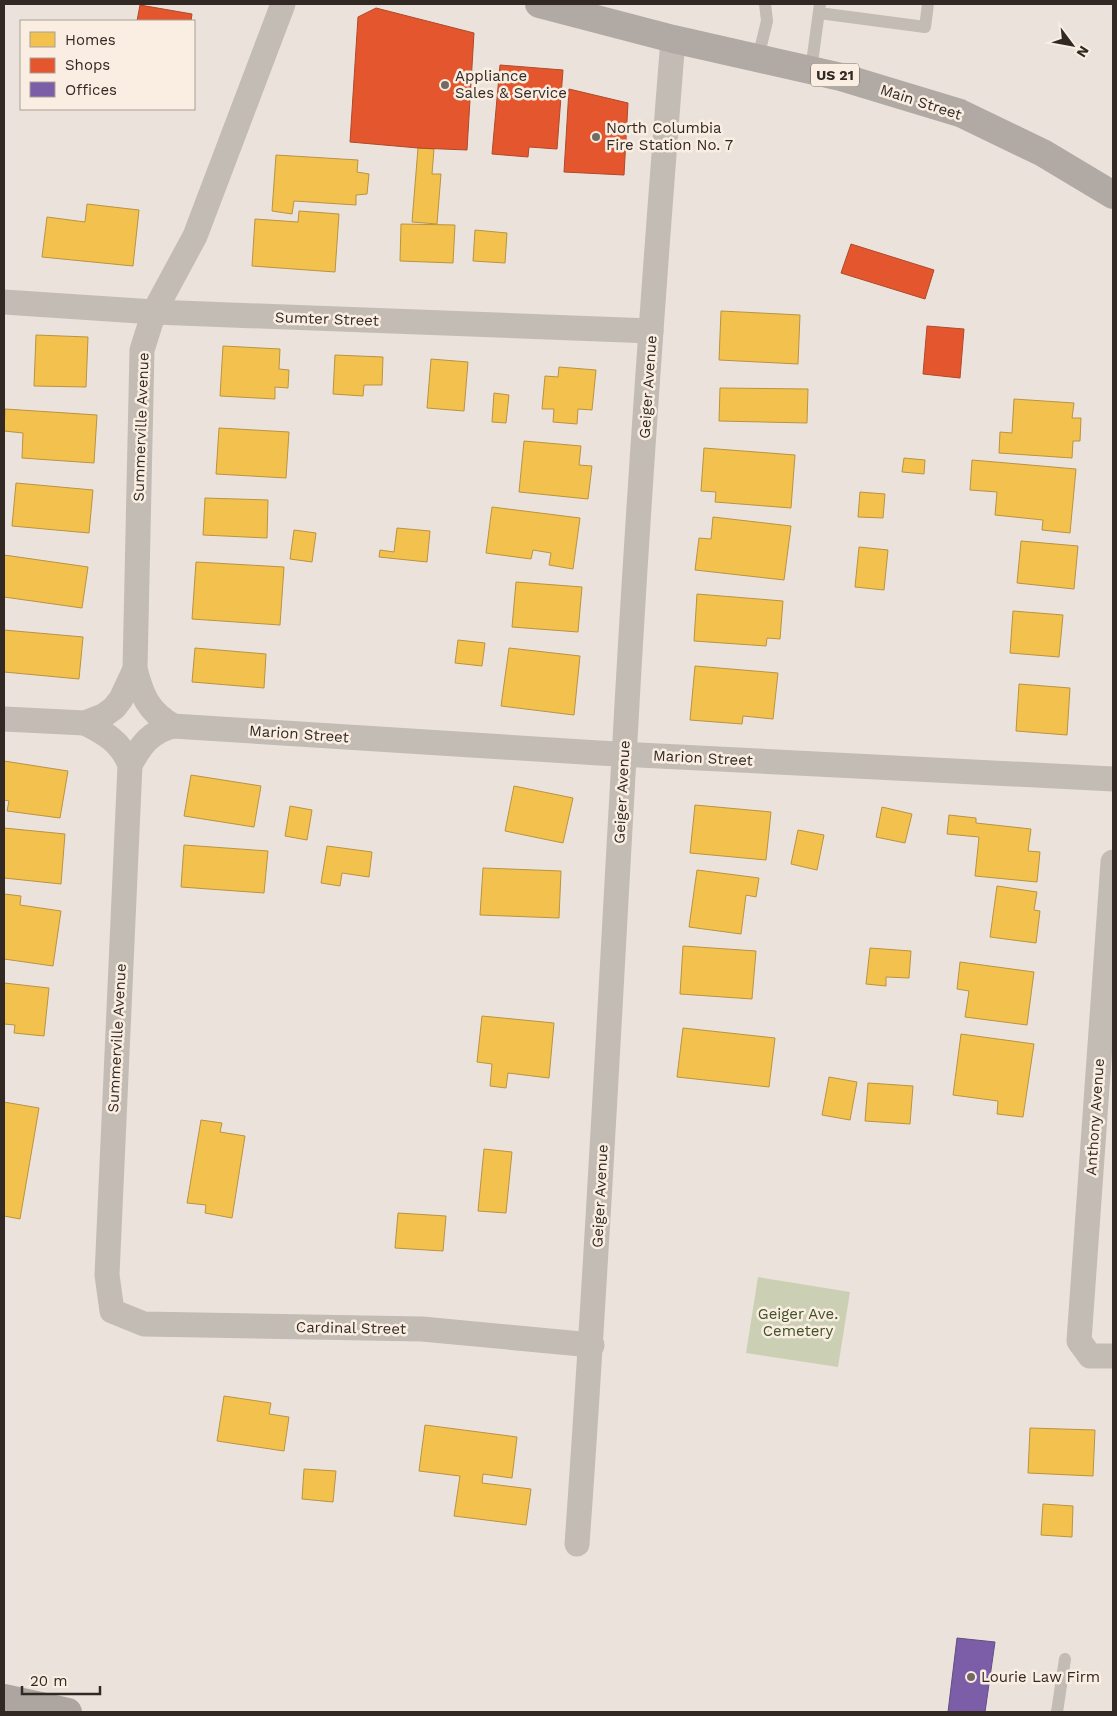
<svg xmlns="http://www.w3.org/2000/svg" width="1117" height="1716" viewBox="0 0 1117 1716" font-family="'Work Sans',sans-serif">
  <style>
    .green { fill: #cbd0b4 }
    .homes { fill: #f2c14e; stroke: #b99341 }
    .shops { fill: #e4572e; stroke: #af492b }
    .offices { fill: #7b5ea7; stroke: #654e80 }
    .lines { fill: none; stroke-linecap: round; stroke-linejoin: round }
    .service { stroke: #c3bcb5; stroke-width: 12 }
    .minor { stroke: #c3bcb5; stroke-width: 25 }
    .primary { stroke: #b1aaa4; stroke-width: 28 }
    .trunk { stroke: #ada6a0; stroke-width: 28 }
    .poi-dot { fill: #736a64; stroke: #f9eee1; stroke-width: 2 }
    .labels { text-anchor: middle; stroke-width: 5; stroke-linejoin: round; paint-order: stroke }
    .shield { fill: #f9eee1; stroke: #6e645d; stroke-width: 1 }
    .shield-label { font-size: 14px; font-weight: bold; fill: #332924 }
    .poi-label { font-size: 15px; fill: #332924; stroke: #f9eee1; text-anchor: start }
    .street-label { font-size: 15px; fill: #332924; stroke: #f9eee1 }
    .park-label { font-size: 15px; fill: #415128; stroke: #f9eee1 }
  </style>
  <rect width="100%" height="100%" fill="#ebe3db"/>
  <path class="green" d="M 758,1277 L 850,1292 L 838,1367 L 746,1353 Z"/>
  <g class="homes">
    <path d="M 418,148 L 434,149 L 432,174 L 441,174 L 437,224 L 412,222 Z"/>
    <path d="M 276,155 L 358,160 L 357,172 L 369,174 L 367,194 L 356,195 L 356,205 L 294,201 L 292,214 L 272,211 Z"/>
    <path d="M 87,204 L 139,210 L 133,266 L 42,257 L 47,217 L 85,222 Z"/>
    <path d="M 299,211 L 339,214 L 335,272 L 252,266 L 255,219 L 298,222 Z"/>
    <path d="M 401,224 L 455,225 L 453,263 L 400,261 Z"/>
    <path d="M 475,230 L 507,233 L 505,263 L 473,261 Z"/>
    <path d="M 721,311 L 800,315 L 798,364 L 719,360 Z"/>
    <path d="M 36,335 L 88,337 L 86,387 L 34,386 Z"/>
    <path d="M 223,346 L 280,349 L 279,369 L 289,370 L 288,388 L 275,387 L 275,399 L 220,396 Z"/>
    <path d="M 335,355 L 383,357 L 382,385 L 364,385 L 363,396 L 333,394 Z"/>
    <path d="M 431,359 L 468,362 L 464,411 L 427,408 Z"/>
    <path d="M 559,367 L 596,370 L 592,410 L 578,409 L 577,424 L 553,422 L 554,409 L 542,409 L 545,376 L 558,377 Z"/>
    <path d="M 720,388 L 808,389 L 807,423 L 719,421 Z"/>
    <path d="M 494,393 L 509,395 L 506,423 L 492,422 Z"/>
    <path d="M 1014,399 L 1074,403 L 1072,418 L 1081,418 L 1080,441 L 1073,441 L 1072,458 L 999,453 L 1000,432 L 1012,433 Z"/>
    <path d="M 5,409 L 97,415 L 94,463 L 22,458 L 23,433 L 4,431 Z"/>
    <path d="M 219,428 L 289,432 L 286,478 L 216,474 Z"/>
    <path d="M 524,441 L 581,446 L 579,465 L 592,466 L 588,499 L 519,492 Z"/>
    <path d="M 704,448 L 795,455 L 791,508 L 715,502 L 716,492 L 701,491 Z"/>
    <path d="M 904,458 L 925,460 L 924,474 L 902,472 Z"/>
    <path d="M 972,460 L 1076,469 L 1070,533 L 1042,530 L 1043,520 L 995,515 L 997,492 L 970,490 Z"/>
    <path d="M 16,483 L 93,490 L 89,533 L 12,526 Z"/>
    <path d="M 860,492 L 885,494 L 883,518 L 858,517 Z"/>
    <path d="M 205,498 L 268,500 L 267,538 L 203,535 Z"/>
    <path d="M 492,507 L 580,518 L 573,569 L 549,565 L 551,553 L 533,550 L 531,559 L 486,553 Z"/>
    <path d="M 713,517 L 791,526 L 784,580 L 695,570 L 699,538 L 711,539 Z"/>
    <path d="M 397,528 L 430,531 L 427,562 L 379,557 L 380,550 L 394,552 Z"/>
    <path d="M 294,530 L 316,533 L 312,562 L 290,559 Z"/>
    <path d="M 1021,541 L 1078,546 L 1074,589 L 1017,583 Z"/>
    <path d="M 859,547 L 888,550 L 884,590 L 855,587 Z"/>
    <path d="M 4,555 L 88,567 L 82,608 L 4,597 Z"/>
    <path d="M 196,562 L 284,567 L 280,625 L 192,619 Z"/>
    <path d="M 516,582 L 582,587 L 578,632 L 512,627 Z"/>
    <path d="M 697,594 L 783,601 L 780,639 L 767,638 L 766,646 L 694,641 Z"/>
    <path d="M 1013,611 L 1063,615 L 1059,657 L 1010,653 Z"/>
    <path d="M 4,630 L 83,637 L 79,679 L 4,672 Z"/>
    <path d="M 458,640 L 485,643 L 482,666 L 455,663 Z"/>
    <path d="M 195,648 L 266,654 L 264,688 L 192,682 Z"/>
    <path d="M 509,648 L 580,656 L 574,715 L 501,706 Z"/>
    <path d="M 695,666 L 778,673 L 773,719 L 743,716 L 742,724 L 690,720 Z"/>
    <path d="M 1019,684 L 1070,688 L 1067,735 L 1016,731 Z"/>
    <path d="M 4,761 L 68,771 L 60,818 L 7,811 L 9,801 L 4,800 Z"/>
    <path d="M 191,775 L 261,786 L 254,827 L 184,816 Z"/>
    <path d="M 514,786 L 573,798 L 563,843 L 505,831 Z"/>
    <path d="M 695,805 L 771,812 L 766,860 L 690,853 Z"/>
    <path d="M 290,806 L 312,810 L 307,840 L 285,836 Z"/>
    <path d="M 882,807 L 912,814 L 905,843 L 876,837 Z"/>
    <path d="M 949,815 L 976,818 L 976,823 L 1031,829 L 1028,851 L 1040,852 L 1037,882 L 975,876 L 979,837 L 947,834 Z"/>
    <path d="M 4,828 L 65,834 L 61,884 L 4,878 Z"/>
    <path d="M 798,830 L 824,835 L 817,870 L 791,864 Z"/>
    <path d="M 184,845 L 268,851 L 264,893 L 181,887 Z"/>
    <path d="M 327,846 L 372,852 L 369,877 L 342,873 L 340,886 L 321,883 Z"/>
    <path d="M 483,868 L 561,871 L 559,918 L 480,915 Z"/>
    <path d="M 697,870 L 759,878 L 756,897 L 746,895 L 741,934 L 689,927 Z"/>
    <path d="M 997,886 L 1037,892 L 1034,910 L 1040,911 L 1036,943 L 990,937 Z"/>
    <path d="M 4,894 L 21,896 L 20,905 L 61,911 L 53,966 L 4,959 Z"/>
    <path d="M 683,946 L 756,951 L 752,999 L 680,994 Z"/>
    <path d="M 870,948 L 911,951 L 909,978 L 886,977 L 886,986 L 866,984 Z"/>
    <path d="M 960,962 L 1034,972 L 1027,1025 L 965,1017 L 969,991 L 957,989 Z"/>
    <path d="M 4,983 L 49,988 L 44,1036 L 14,1033 L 15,1025 L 4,1024 Z"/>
    <path d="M 482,1016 L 554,1023 L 549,1078 L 508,1073 L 506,1088 L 490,1086 L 492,1064 L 477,1062 Z"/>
    <path d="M 683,1028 L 775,1038 L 769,1087 L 677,1077 Z"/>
    <path d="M 961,1034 L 1034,1044 L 1023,1117 L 997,1114 L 998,1101 L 953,1095 Z"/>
    <path d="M 829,1077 L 857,1082 L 850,1120 L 822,1115 Z"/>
    <path d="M 868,1083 L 913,1086 L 910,1124 L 865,1121 Z"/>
    <path d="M 4,1102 L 39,1108 L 20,1219 L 4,1216 Z"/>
    <path d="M 201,1120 L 222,1123 L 220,1132 L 245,1136 L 232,1218 L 205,1213 L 206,1205 L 187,1203 Z"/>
    <path d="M 484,1149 L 512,1152 L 506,1213 L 478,1211 Z"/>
    <path d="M 398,1213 L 446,1216 L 443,1251 L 395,1248 Z"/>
    <path d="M 224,1396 L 271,1403 L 269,1414 L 289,1417 L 284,1451 L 217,1441 Z"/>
    <path d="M 425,1425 L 517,1437 L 512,1478 L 483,1474 L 482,1483 L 531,1489 L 526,1525 L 454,1516 L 460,1476 L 419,1471 Z"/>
    <path d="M 1030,1428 L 1095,1430 L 1093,1476 L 1028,1473 Z"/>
    <path d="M 304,1469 L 336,1471 L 333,1502 L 302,1499 Z"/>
    <path d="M 1043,1504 L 1073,1506 L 1072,1537 L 1041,1535 Z"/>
  </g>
  <g class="shops">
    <path d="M 140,5 L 192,14 L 191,21 L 137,21 Z"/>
    <path d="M 376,8 L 474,33 L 467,150 L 418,148 L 350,142 L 358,17 Z"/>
    <path d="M 500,65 L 563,70 L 557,149 L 529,147 L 528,157 L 492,154 Z"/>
    <path d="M 569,89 L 628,103 L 624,175 L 564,172 Z"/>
    <path d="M 851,244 L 934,270 L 925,299 L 841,273 Z"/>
    <path d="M 927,326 L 964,329 L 960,378 L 923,374 Z"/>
  </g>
  <path class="offices" d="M 957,1638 L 995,1642 L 985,1712 L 948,1712 Z"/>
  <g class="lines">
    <g class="service">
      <path d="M 819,13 L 925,27 L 928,4"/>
      <path d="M 758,58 L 767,21 L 765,4"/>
      <path d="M 811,70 L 820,4"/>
      <path d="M 1057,1712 L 1065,1659"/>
    </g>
    <g class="minor">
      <path d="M 4,302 L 154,312 L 651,331"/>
      <path d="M 4,719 L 85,723 L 103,716 L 114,708 L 121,699 L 135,669"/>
      <path d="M 85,723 C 105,733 121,742 130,765 L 107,1275 L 112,1311 L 144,1324 L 422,1329 L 592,1345"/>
      <path d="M 173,726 C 148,711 142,696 135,669 L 142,350 L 154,312 L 195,236 L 283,4"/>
      <path d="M 130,765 C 141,745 150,732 173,726 L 599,753 L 1113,779"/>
      <path d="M 1113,862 L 1079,1341 L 1090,1356 L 1113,1356"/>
      <path d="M 577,1544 C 596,1282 609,1020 624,758 C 637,518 654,278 673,39"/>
    </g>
    <path class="primary" d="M 539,4 L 673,39 L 841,77 L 960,113 L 1043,153 L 1113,195"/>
    <path class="trunk" d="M 4,1698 L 68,1712"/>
  </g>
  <g class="poi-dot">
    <circle cx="445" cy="85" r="5"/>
    <circle cx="596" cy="137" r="5"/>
    <circle cx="971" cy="1677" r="5"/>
  </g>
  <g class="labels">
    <rect class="shield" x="811" y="63.5" width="48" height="23" rx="4"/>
    <g class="shield-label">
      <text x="835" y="80">US 21</text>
    </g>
    <g class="poi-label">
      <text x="455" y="81">Appliance<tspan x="455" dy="17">Sales &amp; Service</tspan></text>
      <text x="606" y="133">North Columbia<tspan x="606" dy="17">Fire Station No. 7</tspan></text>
      <text x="981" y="1682">Lourie Law Firm</text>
    </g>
    <g class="street-label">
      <text transform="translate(921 102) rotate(18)" y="5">Main Street</text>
      <text transform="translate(327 319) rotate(2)" y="5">Sumter Street</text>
      <text transform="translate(648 387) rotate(-86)" y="5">Geiger Avenue</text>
      <text transform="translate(141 427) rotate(-88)" y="5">Summerville Avenue</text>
      <text transform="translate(299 734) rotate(4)" y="5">Marion Street</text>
      <text transform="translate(703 758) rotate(3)" y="5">Marion Street</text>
      <text transform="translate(622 792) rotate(-87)" y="5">Geiger Avenue</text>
      <text transform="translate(117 1038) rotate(-87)" y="5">Summerville Avenue</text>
      <text transform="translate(1095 1117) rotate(-86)" y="5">Anthony Avenue</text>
      <text transform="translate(600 1196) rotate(-87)" y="5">Geiger Avenue</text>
      <text transform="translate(351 1328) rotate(1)" y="5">Cardinal Street</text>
    </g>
    <g class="park-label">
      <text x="798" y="1319">Geiger Ave.<tspan x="798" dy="17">Cemetery</tspan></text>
    </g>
  </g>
  <rect width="1117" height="1716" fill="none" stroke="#332924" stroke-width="10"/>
  <rect x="20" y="20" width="175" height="90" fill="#f9eee1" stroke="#aa9f95"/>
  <rect x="30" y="32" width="25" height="15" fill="#f2c14e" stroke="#aa9f95"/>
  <text x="65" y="45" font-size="15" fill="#332924">Homes</text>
  <rect x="30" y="58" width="25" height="15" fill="#e4572e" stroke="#aa9f95"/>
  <text x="65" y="70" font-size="15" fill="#332924">Shops</text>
  <rect x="30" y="82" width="25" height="15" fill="#7b5ea7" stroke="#aa9f95"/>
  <text x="65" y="95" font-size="15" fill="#332924">Offices</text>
  <g transform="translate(1072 45) rotate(122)" stroke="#f9eee1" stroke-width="4" paint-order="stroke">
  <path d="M0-4L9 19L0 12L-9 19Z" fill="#332924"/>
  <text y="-8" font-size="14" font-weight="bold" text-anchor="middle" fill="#332924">N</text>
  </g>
  <path d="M22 1686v8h78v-8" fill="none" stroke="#332924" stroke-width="2.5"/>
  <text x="30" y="1686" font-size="15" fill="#332924" stroke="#f9eee1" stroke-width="4" paint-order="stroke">20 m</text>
</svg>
